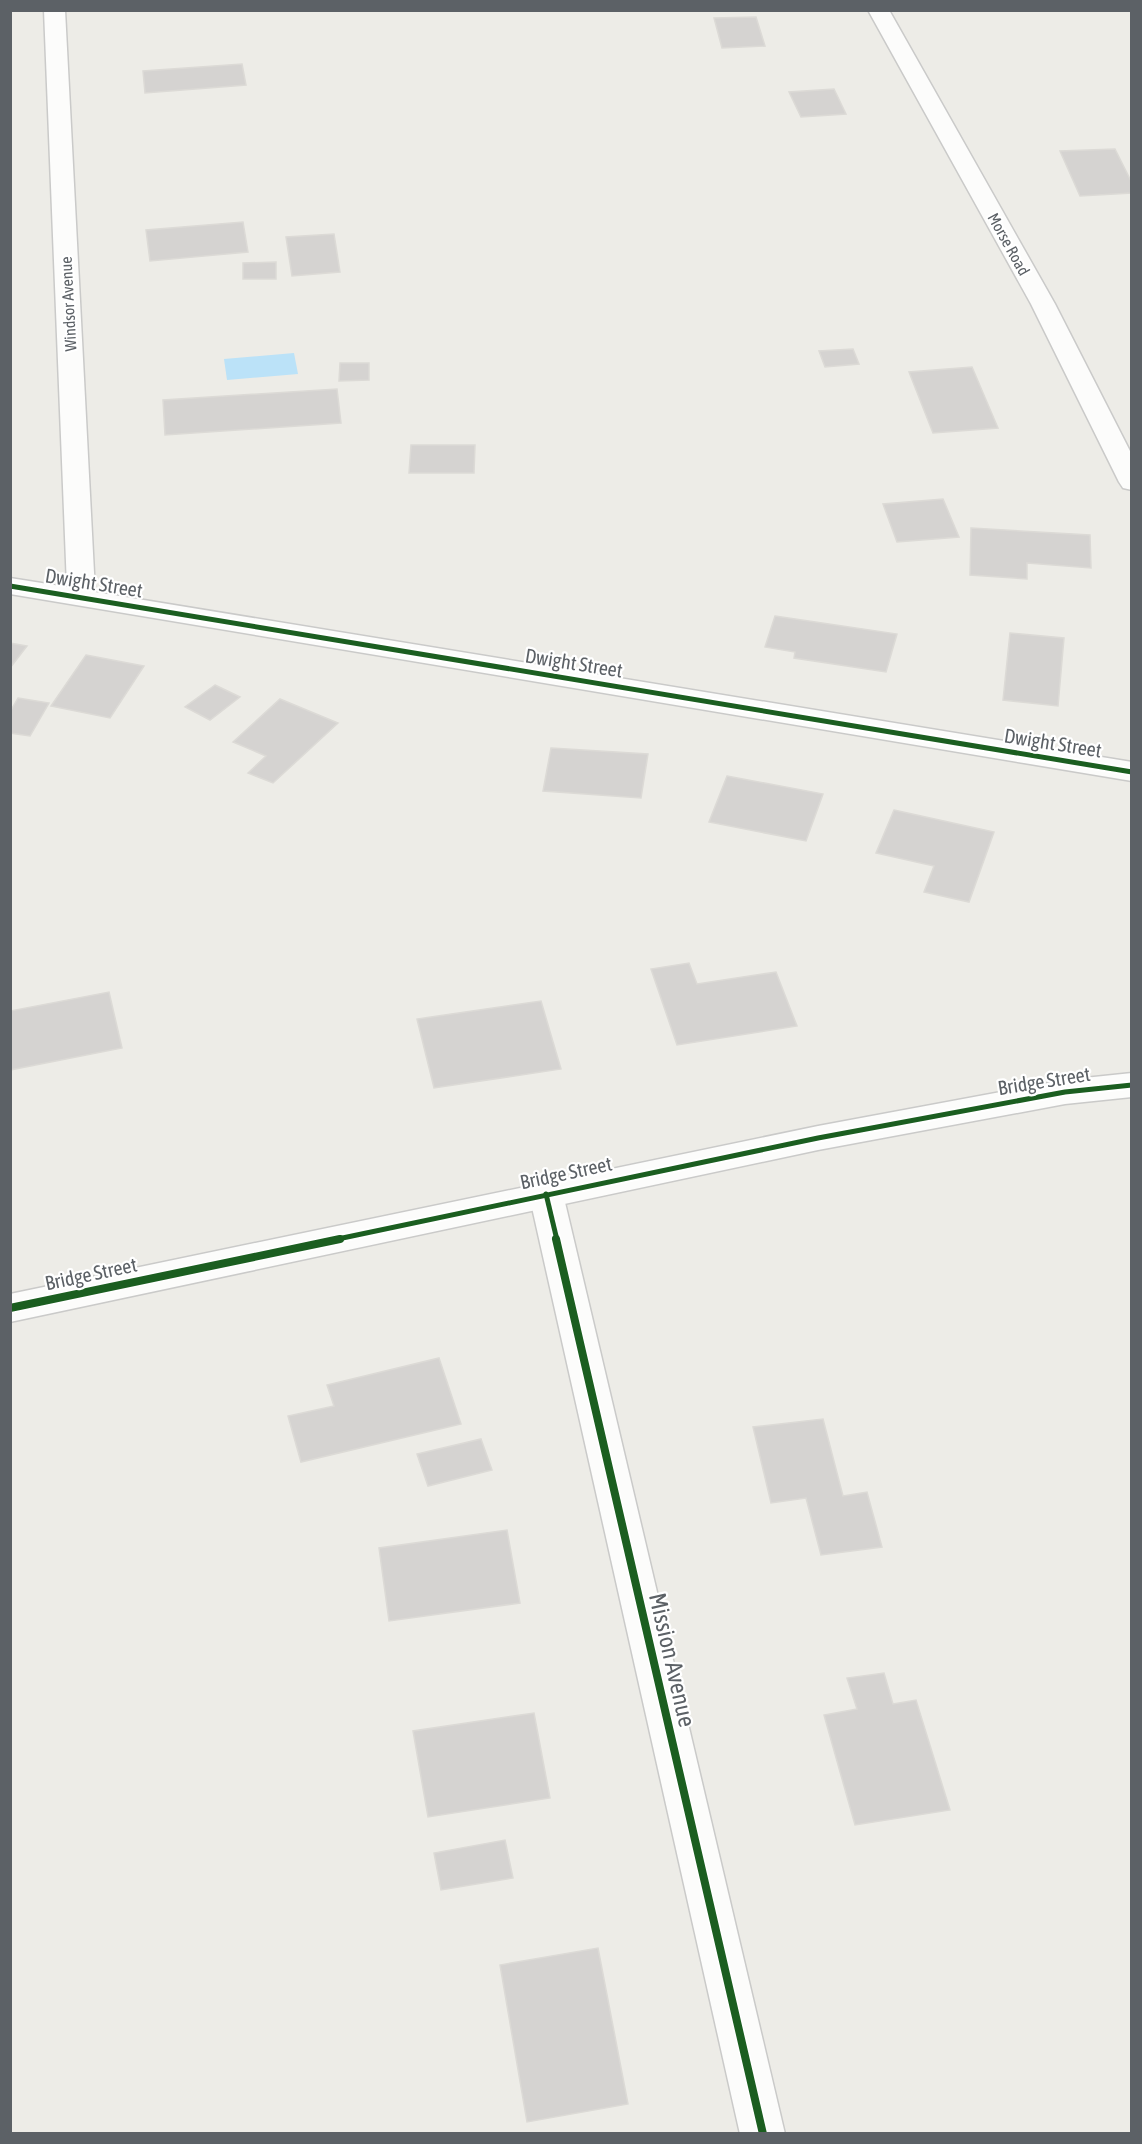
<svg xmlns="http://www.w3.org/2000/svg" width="1142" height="2144" viewBox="0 0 1142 2144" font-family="'Asap Condensed',sans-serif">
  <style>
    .water { fill: #bbe2f8 }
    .building { fill: #d5d3d1; stroke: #dcdad6; stroke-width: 1.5 }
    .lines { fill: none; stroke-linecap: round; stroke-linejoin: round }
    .minor-casing { stroke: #cacac9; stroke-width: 3 }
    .tertiary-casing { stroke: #cacac9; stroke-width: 3 }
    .minor { fill: #fcfcfb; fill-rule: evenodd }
    .tertiary { fill: #fcfcfb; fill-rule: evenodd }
    .cycleway-far1-casing { stroke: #fff; stroke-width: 9 }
    .cycleway-casing { stroke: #fff; stroke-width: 11 }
    .cycleway-far1 { stroke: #1b5e20; stroke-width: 5 }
    .cycleway { stroke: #1b5e20; stroke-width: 8 }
    .labels { text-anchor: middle; stroke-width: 4.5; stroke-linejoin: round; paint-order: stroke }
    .far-street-label { font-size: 16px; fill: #5c6166; stroke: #fff }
    .street-label { font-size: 20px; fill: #5c6166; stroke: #fff }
    .near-street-label { font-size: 24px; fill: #5c6166; stroke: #fff }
  </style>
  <rect width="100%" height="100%" fill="#edece7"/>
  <path class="water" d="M 294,353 L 298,374 L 227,380 L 224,359 Z"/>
  <g class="building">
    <path d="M 756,17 L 765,46 L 722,48 L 714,18 Z"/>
    <path d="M 242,64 L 246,85 L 145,93 L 143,71 Z"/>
    <path d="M 834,89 L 846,114 L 801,117 L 789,92 Z"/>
    <path d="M 1115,149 L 1132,183 L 1132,193 L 1080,196 L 1060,151 Z"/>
    <path d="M 243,222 L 248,252 L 150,261 L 146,230 Z"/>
    <path d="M 334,234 L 340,272 L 292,276 L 286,237 Z"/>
    <path d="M 276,262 L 276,279 L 243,279 L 243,263 Z"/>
    <path d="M 853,349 L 859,364 L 825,367 L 819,351 Z"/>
    <path d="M 340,363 L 369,363 L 369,380 L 339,381 Z"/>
    <path d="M 972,367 L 998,428 L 933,433 L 909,372 Z"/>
    <path d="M 337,389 L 341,423 L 165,435 L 163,400 Z"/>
    <path d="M 411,445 L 475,445 L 474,473 L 409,473 Z"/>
    <path d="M 943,499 L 959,537 L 897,542 L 883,504 Z"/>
    <path d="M 971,528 L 1090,535 L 1091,568 L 1027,563 L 1027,579 L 970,575 Z"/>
    <path d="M 775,616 L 897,634 L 886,672 L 794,658 L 795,652 L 765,647 Z"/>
    <path d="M 1010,633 L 1064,638 L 1058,706 L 1003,700 Z"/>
    <path d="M 10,643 L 27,646 L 10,668 Z"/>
    <path d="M 86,655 L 144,666 L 110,718 L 51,706 Z"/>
    <path d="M 215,685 L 240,697 L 210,720 L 185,707 Z"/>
    <path d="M 18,698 L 49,703 L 30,736 L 10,733 L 10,712 Z"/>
    <path d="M 280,699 L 338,723 L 273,783 L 248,773 L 266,756 L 233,742 Z"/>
    <path d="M 551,748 L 648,754 L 641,798 L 543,791 Z"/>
    <path d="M 727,776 L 823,794 L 806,841 L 709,822 Z"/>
    <path d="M 894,810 L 994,832 L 969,902 L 924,892 L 934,866 L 876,853 Z"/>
    <path d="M 689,963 L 697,984 L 776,972 L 797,1026 L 677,1045 L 651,969 Z"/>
    <path d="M 109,992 L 122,1048 L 10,1070 L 10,1011 Z"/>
    <path d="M 541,1001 L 561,1069 L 434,1088 L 417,1019 Z"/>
    <path d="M 439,1358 L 461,1424 L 301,1462 L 288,1416 L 334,1406 L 327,1385 Z"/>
    <path d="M 823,1419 L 843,1496 L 867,1492 L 882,1547 L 821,1555 L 806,1498 L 771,1503 L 753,1427 Z"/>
    <path d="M 481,1439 L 492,1470 L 428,1486 L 417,1454 Z"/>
    <path d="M 507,1530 L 520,1603 L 389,1621 L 379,1548 Z"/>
    <path d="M 884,1673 L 893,1704 L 916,1700 L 950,1810 L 855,1825 L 824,1715 L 857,1709 L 847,1678 Z"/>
    <path d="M 534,1713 L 550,1798 L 428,1817 L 413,1731 Z"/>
    <path d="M 505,1840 L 513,1878 L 441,1890 L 434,1853 Z"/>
    <path d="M 598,1948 L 628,2104 L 527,2122 L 500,1965 Z"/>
  </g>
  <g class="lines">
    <g class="minor-casing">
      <g id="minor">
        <path d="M 44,10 L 65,10 L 95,592 L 1132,762 L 1132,781 L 10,594 L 10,578 L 67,587 Z"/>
        <path d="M 868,10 L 889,10 L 1055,304 L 1132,455 L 1132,490 L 1123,488 L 1119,482 L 1031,304 Z"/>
        <path d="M 546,1181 L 558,1185 L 563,1194 L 785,2134 L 740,2134 L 529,1194 L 534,1185 Z"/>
      </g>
    </g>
    <g class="tertiary-casing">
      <path id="tertiary" d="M 1132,1073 L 1132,1097 L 1065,1104 L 818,1150 L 10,1322 L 10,1294 L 818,1126 L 1065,1080 Z"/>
    </g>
    <use href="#minor" class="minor"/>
    <use href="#tertiary" class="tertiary"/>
    <g class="cycleway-far1-casing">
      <g id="cycleway-far1">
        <path d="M 10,586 L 1132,772"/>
        <path d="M 546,1194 L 557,1240"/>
        <path d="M 333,1240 L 818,1138 L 1065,1092 L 1132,1085"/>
      </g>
    </g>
    <g class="cycleway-casing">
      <g id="cycleway">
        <path d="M 556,1239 L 763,2134"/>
        <path d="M 10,1308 L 340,1239"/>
      </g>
    </g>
    <use href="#cycleway-far1" class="cycleway-far1"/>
    <use href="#cycleway" class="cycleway"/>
  </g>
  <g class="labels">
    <g class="far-street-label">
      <text transform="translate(1009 244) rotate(61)" y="6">Morse Road</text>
      <text transform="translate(68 304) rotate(-93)" y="6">Windsor Avenue</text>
    </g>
    <g class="street-label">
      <text transform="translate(94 583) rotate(9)" y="7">Dwight Street</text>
      <text transform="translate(574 663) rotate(9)" y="7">Dwight Street</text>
      <text transform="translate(1053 743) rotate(9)" y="7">Dwight Street</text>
      <text transform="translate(1044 1081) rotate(-9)" y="7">Bridge Street</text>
      <text transform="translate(566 1173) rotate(-12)" y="7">Bridge Street</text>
      <text transform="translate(91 1274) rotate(-12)" y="7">Bridge Street</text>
    </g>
    <g class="near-street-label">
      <text transform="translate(672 1660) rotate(77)" y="8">Mission Avenue</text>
    </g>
  </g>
  <rect width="1142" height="2144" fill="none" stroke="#5c6166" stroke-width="24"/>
</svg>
